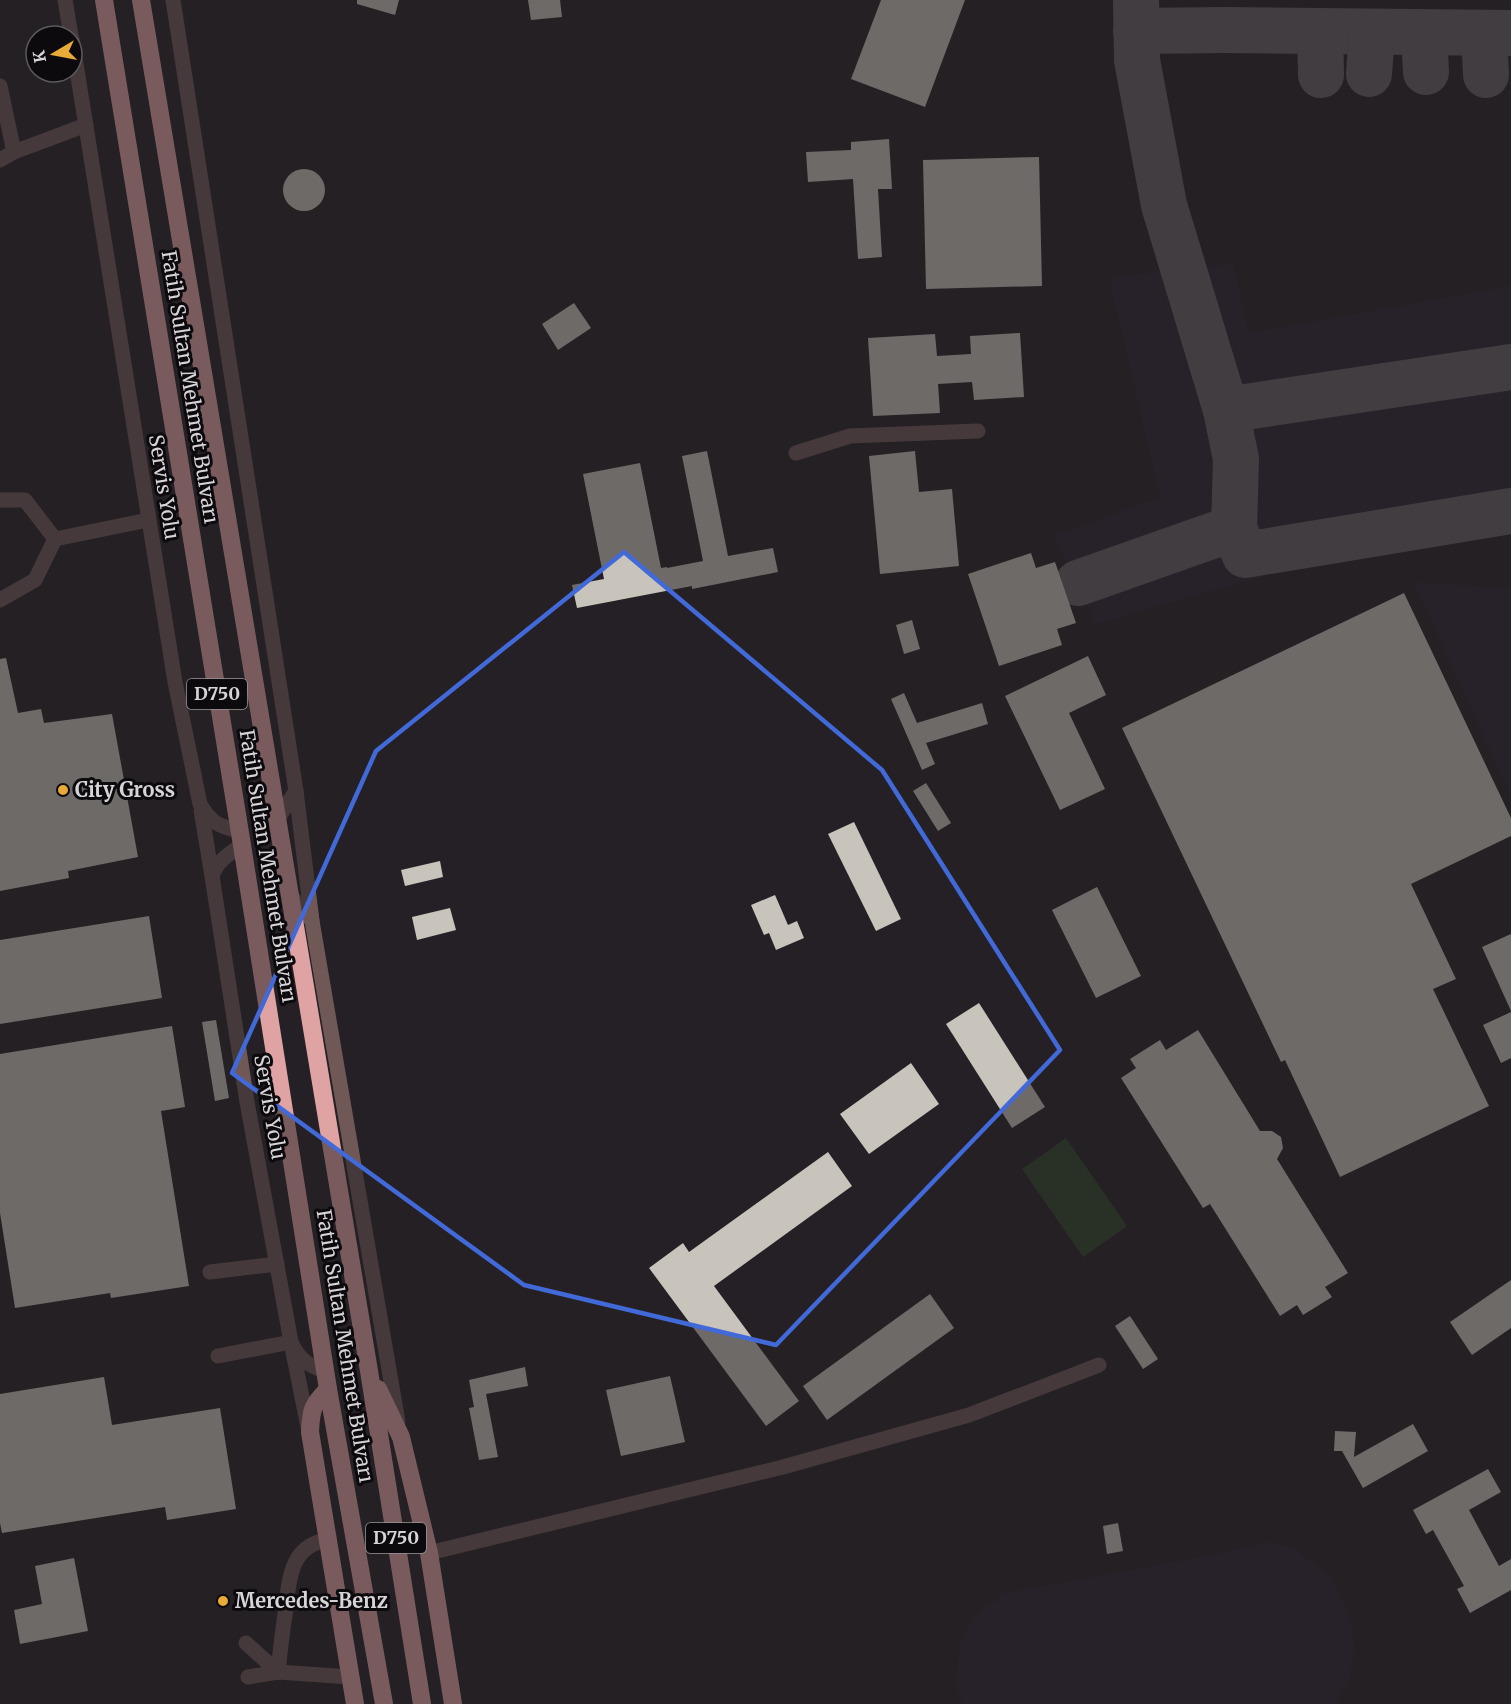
<svg xmlns="http://www.w3.org/2000/svg" width="1511" height="1704" viewBox="0 0 1511 1704" font-family="Merriweather,serif">
  <style>
    .built { fill: #2b242f }
    .green { fill: #304327 }
    .lines { fill: none; stroke-linecap: round; stroke-linejoin: round }
    .taxiway { stroke: #646065; stroke-width: 46 }
    .building { fill: #c8c3bb }
    .minor { stroke: #705857; stroke-width: 15 }
    .highway { stroke: #e0a3a3; stroke-width: 18 }
    .marked { fill: none; stroke: #4269d8; stroke-width: 4.5; stroke-linejoin: round }
    .poi-dot { fill: #e9ab38; stroke: #0c0a0d; stroke-width: 2 }
    .labels { text-anchor: middle; stroke-width: 6; stroke-linejoin: round; paint-order: stroke }
    .shield { fill: #0c0a0d; stroke: #9a979b; stroke-width: 1.5 }
    .shield-label { font-size: 18px; font-weight: bold; fill: #d7d4d8 }
    .street-label { font-size: 20px; fill: #d7d4d8; stroke: #0c0a0d }
    .poi-label { font-size: 20px; font-weight: bold; fill: #d7d4d8; stroke: #0c0a0d; text-anchor: start }
  </style>
  <rect width="100%" height="100%" fill="#242025"/>
  <g class="built">
    <path d="M 1233,264 L 1249,333 L 1511,286 L 1511,518 L 1369,546 L 1096,624 L 1053,536 L 1160,497 L 1109,277 Z"/>
    <path d="M 1414,582 L 1511,588 L 1511,795 Z"/>
    <path d="M 1271,1542 L 1293,1548 L 1331,1576 L 1351,1621 L 1354,1648 L 1349,1681 L 1335,1704 L 962,1704 L 956,1683 L 960,1642 L 976,1616 L 986,1605 L 998,1601 L 999,1594 L 1191,1559 Z"/>
  </g>
  <path class="green" d="M 1066,1138 L 1127,1226 L 1083,1257 L 1022,1169 Z"/>
  <g class="lines">
    <g class="taxiway">
      <path d="M 1136,0 L 1137,60 L 1164,205 L 1226,410 L 1236,459 L 1234,528 L 1245,555 L 1511,511"/>
      <path d="M 1136,31 L 1225,30 L 1511,33"/>
      <path d="M 1320,32 L 1321,75"/>
      <path d="M 1424,33 L 1426,72"/>
      <path d="M 1484,33 L 1486,75"/>
      <path d="M 1369,74 L 1372,32"/>
      <path d="M 1226,410 L 1511,367"/>
      <path d="M 1078,583 L 1234,528"/>
    </g>
  </g>
  <g class="building">
    <path d="M 357,0 L 399,0 L 395,15 L 357,4 Z"/>
    <path d="M 528,0 L 560,0 L 562,17 L 531,20 Z"/>
    <path d="M 881,0 L 965,0 L 925,107 L 851,79 Z"/>
    <path d="M 889,139 L 892,189 L 878,189 L 882,257 L 858,259 L 853,179 L 808,182 L 806,152 L 851,150 L 851,142 Z"/>
    <path d="M 1039,157 L 1042,286 L 926,289 L 923,160 Z"/>
    <circle cx="304" cy="190" r="21"/>
    <path d="M 574,303 L 591,328 L 558,350 L 542,324 Z"/>
    <path d="M 1020,333 L 1024,397 L 974,400 L 972,382 L 938,384 L 940,413 L 873,416 L 868,338 L 935,334 L 937,356 L 971,354 L 970,336 Z"/>
    <path d="M 707,451 L 728,556 L 773,548 L 778,572 L 692,589 L 692,586 L 577,608 L 572,585 L 604,579 L 583,474 L 640,463 L 661,568 L 667,567 L 667,568 L 703,561 L 682,456 Z"/>
    <path d="M 915,451 L 919,492 L 952,489 L 959,566 L 880,574 L 869,456 Z"/>
    <path d="M 1031,553 L 1036,568 L 1055,562 L 1076,623 L 1057,629 L 1062,645 L 999,666 L 968,574 Z"/>
    <path d="M 1404,593 L 1511,818 L 1511,836 L 1411,884 L 1456,979 L 1433,989 L 1489,1106 L 1340,1177 L 1285,1060 L 1281,1062 L 1122,728 Z"/>
    <path d="M 912,620 L 920,649 L 904,654 L 896,625 Z"/>
    <path d="M 1088,656 L 1106,695 L 1069,713 L 1105,789 L 1060,810 L 1005,696 Z"/>
    <path d="M 6,658 L 18,713 L 41,709 L 44,723 L 112,714 L 138,857 L 68,871 L 69,878 L 0,891 L 0,659 Z"/>
    <path d="M 904,693 L 917,723 L 982,703 L 988,724 L 926,743 L 935,764 L 922,770 L 891,699 Z"/>
    <path d="M 926,783 L 951,823 L 938,831 L 913,791 Z"/>
    <path d="M 854,822 L 901,919 L 876,931 L 828,834 Z"/>
    <path d="M 440,861 L 443,877 L 405,886 L 401,870 Z"/>
    <path d="M 1097,887 L 1141,976 L 1096,998 L 1052,910 Z"/>
    <path d="M 775,895 L 788,925 L 797,921 L 804,938 L 776,950 L 769,933 L 764,935 L 751,905 Z"/>
    <path d="M 450,908 L 456,930 L 417,940 L 412,917 Z"/>
    <path d="M 149,916 L 162,998 L 0,1024 L 0,940 Z"/>
    <path d="M 1511,934 L 1511,1011 L 1482,947 Z"/>
    <path d="M 979,1003 L 1045,1107 L 1012,1128 L 946,1024 Z"/>
    <path d="M 1511,1012 L 1511,1058 L 1501,1063 L 1483,1025 Z"/>
    <path d="M 216,1020 L 229,1098 L 215,1101 L 202,1022 Z"/>
    <path d="M 172,1026 L 185,1107 L 161,1111 L 189,1286 L 111,1298 L 110,1293 L 15,1308 L 0,1213 L 0,1054 Z"/>
    <path d="M 1198,1030 L 1260,1131 L 1272,1131 L 1281,1137 L 1283,1148 L 1277,1159 L 1348,1273 L 1325,1287 L 1332,1297 L 1303,1315 L 1297,1305 L 1280,1316 L 1210,1204 L 1203,1208 L 1121,1078 L 1136,1068 L 1130,1059 L 1160,1040 L 1166,1050 Z"/>
    <path d="M 911,1063 L 939,1104 L 869,1154 L 840,1114 Z"/>
    <path d="M 828,1152 L 852,1186 L 714,1286 L 799,1401 L 766,1426 L 649,1268 L 683,1243 L 689,1252 Z"/>
    <path d="M 1511,1280 L 1511,1328 L 1472,1355 L 1450,1322 Z"/>
    <path d="M 930,1294 L 954,1328 L 827,1420 L 803,1386 Z"/>
    <path d="M 1130,1316 L 1158,1359 L 1143,1369 L 1115,1326 Z"/>
    <path d="M 525,1367 L 528,1386 L 486,1394 L 498,1457 L 479,1460 L 469,1408 L 474,1407 L 469,1380 Z"/>
    <path d="M 670,1376 L 685,1442 L 621,1456 L 606,1390 Z"/>
    <path d="M 104,1377 L 112,1425 L 220,1408 L 236,1509 L 167,1520 L 165,1507 L 2,1533 L 0,1523 L 0,1394 Z"/>
    <path d="M 1413,1424 L 1428,1451 L 1363,1488 L 1342,1451 L 1334,1451 L 1335,1431 L 1356,1432 L 1354,1457 Z"/>
    <path d="M 1488,1469 L 1501,1492 L 1469,1510 L 1499,1566 L 1511,1559 L 1511,1590 L 1470,1613 L 1457,1589 L 1464,1586 L 1433,1530 L 1426,1534 L 1413,1510 Z"/>
    <path d="M 1118,1523 L 1123,1551 L 1107,1554 L 1103,1526 Z"/>
    <path d="M 74,1558 L 88,1631 L 20,1644 L 14,1610 L 42,1604 L 35,1566 Z"/>
  </g>
  <g class="lines">
    <g class="minor">
      <path d="M 65,0 L 71,36"/>
      <path d="M 173,0 L 296,791 L 278,818"/>
      <path d="M 72,39 L 175,682 L 200,804 C 211,823 218,826 239,831"/>
      <path d="M 0,86 L 14,152"/>
      <path d="M 0,160 L 14,152 L 86,125"/>
      <path d="M 796,453 L 850,436 L 978,431"/>
      <path d="M 0,500 L 25,500 L 55,539"/>
      <path d="M 55,539 L 148,520"/>
      <path d="M 0,600 L 35,580 L 55,539"/>
      <path d="M 296,791 L 312,921"/>
      <path d="M 201,810 L 212,876"/>
      <path d="M 242,845 C 229,854 217,861 212,876 L 247,1102 L 291,1342 C 298,1358 308,1366 325,1371"/>
      <path d="M 288,892 L 312,921 L 398,1422"/>
      <path d="M 210,1272 L 277,1264"/>
      <path d="M 218,1356 L 291,1342 L 308,1427"/>
      <path d="M 429,1553 L 783,1467 L 969,1415 L 1099,1365"/>
      <path d="M 246,1643 L 278,1672"/>
      <path d="M 278,1672 C 280,1653 282,1634 285,1615 C 289,1584 288,1546 327,1540"/>
      <path d="M 248,1677 L 278,1672 L 350,1677"/>
    </g>
    <g class="highway">
      <path d="M 104,0 L 242,845 L 328,1389 L 384,1704"/>
      <path d="M 141,0 L 369,1371 L 422,1704"/>
      <path d="M 328,1389 C 312,1405 311,1410 310,1432 L 355,1704"/>
      <path d="M 378,1389 L 401,1437 L 429,1553 L 453,1704"/>
    </g>
  </g>
  <path d="M0 0H1511V1704H0ZM 624,552 L 882,770 L 1060,1050 L 776,1345 L 524,1285 L 232,1073 L 376,751 Z" fill="#242025" fill-opacity=".55" fill-rule="evenodd"/>
  <path class="marked" d="M 624,552 L 882,770 L 1060,1050 L 776,1345 L 524,1285 L 232,1073 L 376,751 Z"/>
  <g class="poi-dot">
    <circle cx="63" cy="790" r="6"/>
    <circle cx="223" cy="1601" r="6"/>
  </g>
  <g class="labels">
    <g class="shield">
      <rect x="187" y="679" width="60" height="30" rx="4.5"/>
      <rect x="366" y="1523" width="60" height="30" rx="4.5"/>
    </g>
    <g class="shield-label">
      <text x="217" y="700">D750</text>
      <text x="396" y="1544">D750</text>
    </g>
    <g class="street-label">
      <text transform="translate(190 387) rotate(81)" y="7">Fatih Sultan Mehmet Bulvarı</text>
      <text transform="translate(164 487) rotate(81)" y="7">Servis Yolu</text>
      <text transform="translate(268 866) rotate(81)" y="7">Fatih Sultan Mehmet Bulvarı</text>
      <text transform="translate(270 1107) rotate(80)" y="7">Servis Yolu</text>
      <text transform="translate(345 1346) rotate(81)" y="7">Fatih Sultan Mehmet Bulvarı</text>
    </g>
    <g class="poi-label">
      <text x="75" y="797">City Gross</text>
      <text x="235" y="1608">Mercedes-Benz</text>
    </g>
  </g>
  <g transform="translate(54 54) rotate(260)"><circle r="28" fill="#0c0a0d" stroke="#5d5b5e" stroke-width="1.5"/>
  <path d="M0-4.5L10 22L0 15L-10 22Z" fill="#e9ab38"/>
  <text y="-9" font-size="16" font-weight="bold" text-anchor="middle" fill="#d7d4d8">K</text>
  </g>
</svg>
